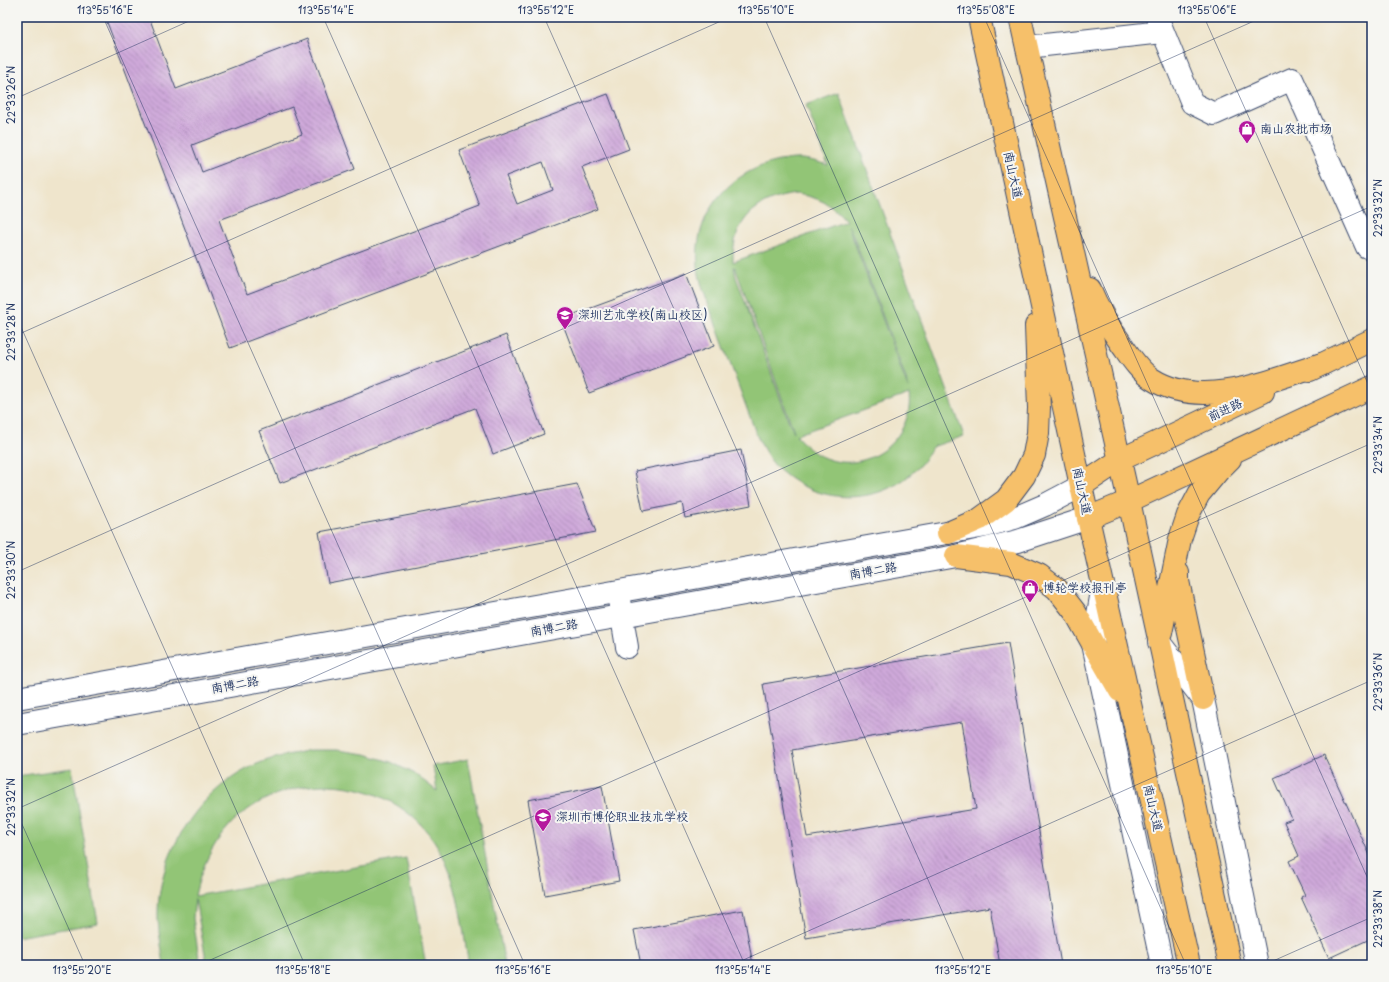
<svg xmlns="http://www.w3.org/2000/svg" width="1389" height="982" viewBox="0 0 1389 982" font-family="'Playpen Sans','LXGW WenKai TC',sans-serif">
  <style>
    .pitch { fill: #92c576; stroke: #567a6a; fill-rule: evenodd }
    .building { fill: url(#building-back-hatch); fill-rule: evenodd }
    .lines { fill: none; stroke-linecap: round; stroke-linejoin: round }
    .minor-casing { stroke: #3b4a6e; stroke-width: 24 }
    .major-casing { stroke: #3b4a6e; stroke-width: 24 }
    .minor { stroke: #fff; stroke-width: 22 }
    .major { stroke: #f6c06b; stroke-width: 22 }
    .ticks { fill: none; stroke: #1b2f5e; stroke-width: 1; stroke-opacity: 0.45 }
    .labels { text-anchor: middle; stroke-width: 4; stroke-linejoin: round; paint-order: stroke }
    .poi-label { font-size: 12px; fill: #1b2f5e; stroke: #f6f6f2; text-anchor: start }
    .street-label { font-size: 12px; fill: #1b2f5e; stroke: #f6f6f2 }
    .neatline { fill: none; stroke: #1b2f5e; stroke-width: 1.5 }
    .ticks-label { font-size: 10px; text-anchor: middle; fill: #1b2f5e }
  </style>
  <defs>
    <pattern id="building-back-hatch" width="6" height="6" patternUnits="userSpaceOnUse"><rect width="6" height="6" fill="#cfa9da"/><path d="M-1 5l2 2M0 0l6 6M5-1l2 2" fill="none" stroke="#a78ab4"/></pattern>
  </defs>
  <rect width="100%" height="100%" fill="#f6f6f2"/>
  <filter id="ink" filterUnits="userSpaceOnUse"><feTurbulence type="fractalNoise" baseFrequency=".025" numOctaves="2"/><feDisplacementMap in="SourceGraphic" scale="8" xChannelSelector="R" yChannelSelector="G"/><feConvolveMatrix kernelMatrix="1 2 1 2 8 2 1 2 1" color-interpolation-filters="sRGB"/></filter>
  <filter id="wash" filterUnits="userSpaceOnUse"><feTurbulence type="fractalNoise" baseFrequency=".012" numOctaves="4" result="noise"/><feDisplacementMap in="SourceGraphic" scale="16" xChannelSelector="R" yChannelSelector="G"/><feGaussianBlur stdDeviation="0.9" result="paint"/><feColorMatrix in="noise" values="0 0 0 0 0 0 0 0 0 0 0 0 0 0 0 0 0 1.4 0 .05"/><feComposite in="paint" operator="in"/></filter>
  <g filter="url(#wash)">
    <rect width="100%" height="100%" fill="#efe5cc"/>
    <g class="pitch">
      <path d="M 839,93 L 964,436 L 932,447 C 903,503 830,512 783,473 C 771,464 764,450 757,436 L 702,287 C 701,281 698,273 698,266 C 692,208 738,162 795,159 C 805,158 818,162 828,165 L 806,105 ZM 796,194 C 817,197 833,204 846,221 L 733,262 C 732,221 756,199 796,194 ZM 848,225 L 853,235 L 906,379 L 908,388 ZM 734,267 L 735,267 L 794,432 L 789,422 L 736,277 ZM 909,394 C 914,435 872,472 831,460 C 816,456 806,447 796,435 Z"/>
      <path d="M 310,750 L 337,750 L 365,754 L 391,762 L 416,775 L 437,791 L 433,766 L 468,759 L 505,965 L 469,965 C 461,921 458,870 429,834 C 381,774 291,769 235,820 C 213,841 201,868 195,896 L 406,858 L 426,965 L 207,965 L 195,899 L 193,918 L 200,965 L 164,965 C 162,950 159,935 158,920 C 156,855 198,790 257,764 C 274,757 292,754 310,750 Z"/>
      <path d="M 72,768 L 98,923 L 17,937 L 17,776 Z"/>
    </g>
    <g id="blocks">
      <g class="building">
        <path d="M 105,17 L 149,17 L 176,89 L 307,39 L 355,169 L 219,220 L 247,294 L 480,206 L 459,150 L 608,94 L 629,149 L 582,167 L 598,209 L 230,348 ZM 292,107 L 302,134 L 202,172 L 192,145 ZM 543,162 L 553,190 L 517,204 L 506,176 Z"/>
        <path d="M 686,273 L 714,346 L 589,393 L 561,319 Z"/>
        <path d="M 506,335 L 544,434 L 493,454 L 475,408 L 280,483 L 259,431 Z"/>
        <path d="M 741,450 L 751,505 L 685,518 L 682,503 L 643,511 L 635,471 Z"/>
        <path d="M 577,484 L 596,532 L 328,583 L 319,532 Z"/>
        <path d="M 1008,643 L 1061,965 L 1000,965 L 990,907 L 806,938 L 763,684 ZM 962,722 L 976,809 L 807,837 L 792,750 Z"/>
        <path d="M 1324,755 L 1372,860 L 1372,938 L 1329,958 L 1301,897 L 1305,895 L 1289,861 L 1299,856 L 1284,822 L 1292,819 L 1274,778 Z"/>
        <path d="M 602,786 L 619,881 L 545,895 L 528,800 Z"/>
        <path d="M 743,910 L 753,965 L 641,965 L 634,930 Z"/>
      </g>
    </g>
  </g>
  <g filter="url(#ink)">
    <use href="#blocks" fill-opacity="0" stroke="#3b4a6e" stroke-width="1"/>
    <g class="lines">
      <g class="minor-casing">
        <g id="minor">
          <path d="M 1157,17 L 1192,103 L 1214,114 L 1292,79 L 1367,247 L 1372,245"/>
          <path d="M 1027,47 L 1162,32"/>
          <path d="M 1103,585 L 1093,644 L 1162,965"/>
          <path d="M 619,600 L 627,647"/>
          <path d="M 1159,642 L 1203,699 L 1257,965"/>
          <path d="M 17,698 L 986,526 L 1015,518 L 1045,505 L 1081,486"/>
          <path d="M 17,724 L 956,556 L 1018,541 L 1088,518"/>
        </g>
      </g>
      <g class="major-casing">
        <g id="major">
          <path d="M 979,17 L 1088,518 L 1189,965"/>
          <path d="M 1020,17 L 1129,501 L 1230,965"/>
          <path d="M 1090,289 C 1098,309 1110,328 1122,345 C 1130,356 1139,371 1152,379 C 1202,411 1271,380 1322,364"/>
          <path d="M 1310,370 L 1372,340"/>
          <path d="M 1081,486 L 1120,460 L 1263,392"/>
          <path d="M 1088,518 L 1129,501 L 1372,387"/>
          <path d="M 948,533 L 980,519 L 1006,500 L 1024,476 L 1034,455 L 1038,433 L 1039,408 L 1036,326"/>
          <path d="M 956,556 L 1011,563 L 1039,575 L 1057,589 L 1075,612 L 1093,644 L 1120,691"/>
          <path d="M 1178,573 L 1178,581 L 1203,699"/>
          <path d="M 1161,633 L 1180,539 L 1188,515 L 1199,494 L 1218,471 L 1230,459"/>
        </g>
      </g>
      <use href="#minor" class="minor"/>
      <use href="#major" class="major"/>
    </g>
  </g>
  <path class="ticks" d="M 103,17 L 525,965M 323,17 L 745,965M 544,17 L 966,965M 764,17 L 1186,965M 984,17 L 1372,888M 1204,17 L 1372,393M 17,98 L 198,17M 17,318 L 305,965M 17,335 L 730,17M 17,572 L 1263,17M 17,809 L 1372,206M 17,813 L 85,965M 199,965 L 1372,443M 732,965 L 1372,680M 1264,965 L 1372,917"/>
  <defs>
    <g id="shop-pin" transform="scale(0.9)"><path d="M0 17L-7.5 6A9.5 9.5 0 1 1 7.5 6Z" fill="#b5179e" stroke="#f6f6f2"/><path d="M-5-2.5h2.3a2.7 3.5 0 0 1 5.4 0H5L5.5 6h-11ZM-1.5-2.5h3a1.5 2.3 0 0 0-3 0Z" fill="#fff"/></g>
    <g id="school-pin" transform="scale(0.9)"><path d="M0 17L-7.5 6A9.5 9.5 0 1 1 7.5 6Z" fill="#b5179e" stroke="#f6f6f2"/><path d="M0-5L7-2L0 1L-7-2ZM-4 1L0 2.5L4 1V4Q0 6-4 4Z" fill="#fff"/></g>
  </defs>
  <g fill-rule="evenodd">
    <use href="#shop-pin" x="1247" y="129"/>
    <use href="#school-pin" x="565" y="315"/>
    <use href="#shop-pin" x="1030" y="588"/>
    <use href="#school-pin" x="543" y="817"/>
  </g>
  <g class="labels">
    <g class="poi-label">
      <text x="1260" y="133">南山农批市场</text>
      <text x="578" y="319">深圳艺术学校(南山校区)</text>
      <text x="1043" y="592">博轮学校报刊亭</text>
      <text x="556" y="821">深圳市博伦职业技术学校</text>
    </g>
    <g class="street-label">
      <text transform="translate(1013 175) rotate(78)" y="4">南山大道</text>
      <text transform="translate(1225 410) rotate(-25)" y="4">前进路</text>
      <text transform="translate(1082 491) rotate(78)" y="4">南山大道</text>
      <text transform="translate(873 571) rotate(-10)" y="4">南博二路</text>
      <text transform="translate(554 628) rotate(-10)" y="4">南博二路</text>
      <text transform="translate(235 685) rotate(-10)" y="4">南博二路</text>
      <text transform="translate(1153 808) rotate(77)" y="4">南山大道</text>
    </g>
  </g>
  <rect width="1389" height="982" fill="none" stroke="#f6f6f2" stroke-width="44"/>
  <rect x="22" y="22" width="1345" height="938" class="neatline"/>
  <g class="ticks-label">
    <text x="105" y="14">113°55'16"E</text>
    <text x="326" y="14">113°55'14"E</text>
    <text x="546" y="14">113°55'12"E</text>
    <text x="766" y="14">113°55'10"E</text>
    <text x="986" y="14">113°55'08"E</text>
    <text x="1207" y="14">113°55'06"E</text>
    <text transform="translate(11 95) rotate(-90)" y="4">22°33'26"N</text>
    <text transform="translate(1378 208) rotate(-90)" y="4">22°33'32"N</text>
    <text transform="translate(11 332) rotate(-90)" y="4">22°33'28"N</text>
    <text transform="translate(1378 445) rotate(-90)" y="4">22°33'34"N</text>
    <text transform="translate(11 570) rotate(-90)" y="4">22°33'30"N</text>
    <text transform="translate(1378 682) rotate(-90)" y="4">22°33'36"N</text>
    <text transform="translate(11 807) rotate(-90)" y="4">22°33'32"N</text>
    <text transform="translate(1378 919) rotate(-90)" y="4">22°33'38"N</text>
    <text x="82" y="974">113°55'20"E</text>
    <text x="303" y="974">113°55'18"E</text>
    <text x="523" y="974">113°55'16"E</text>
    <text x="743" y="974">113°55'14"E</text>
    <text x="963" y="974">113°55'12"E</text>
    <text x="1184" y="974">113°55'10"E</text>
  </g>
</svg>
